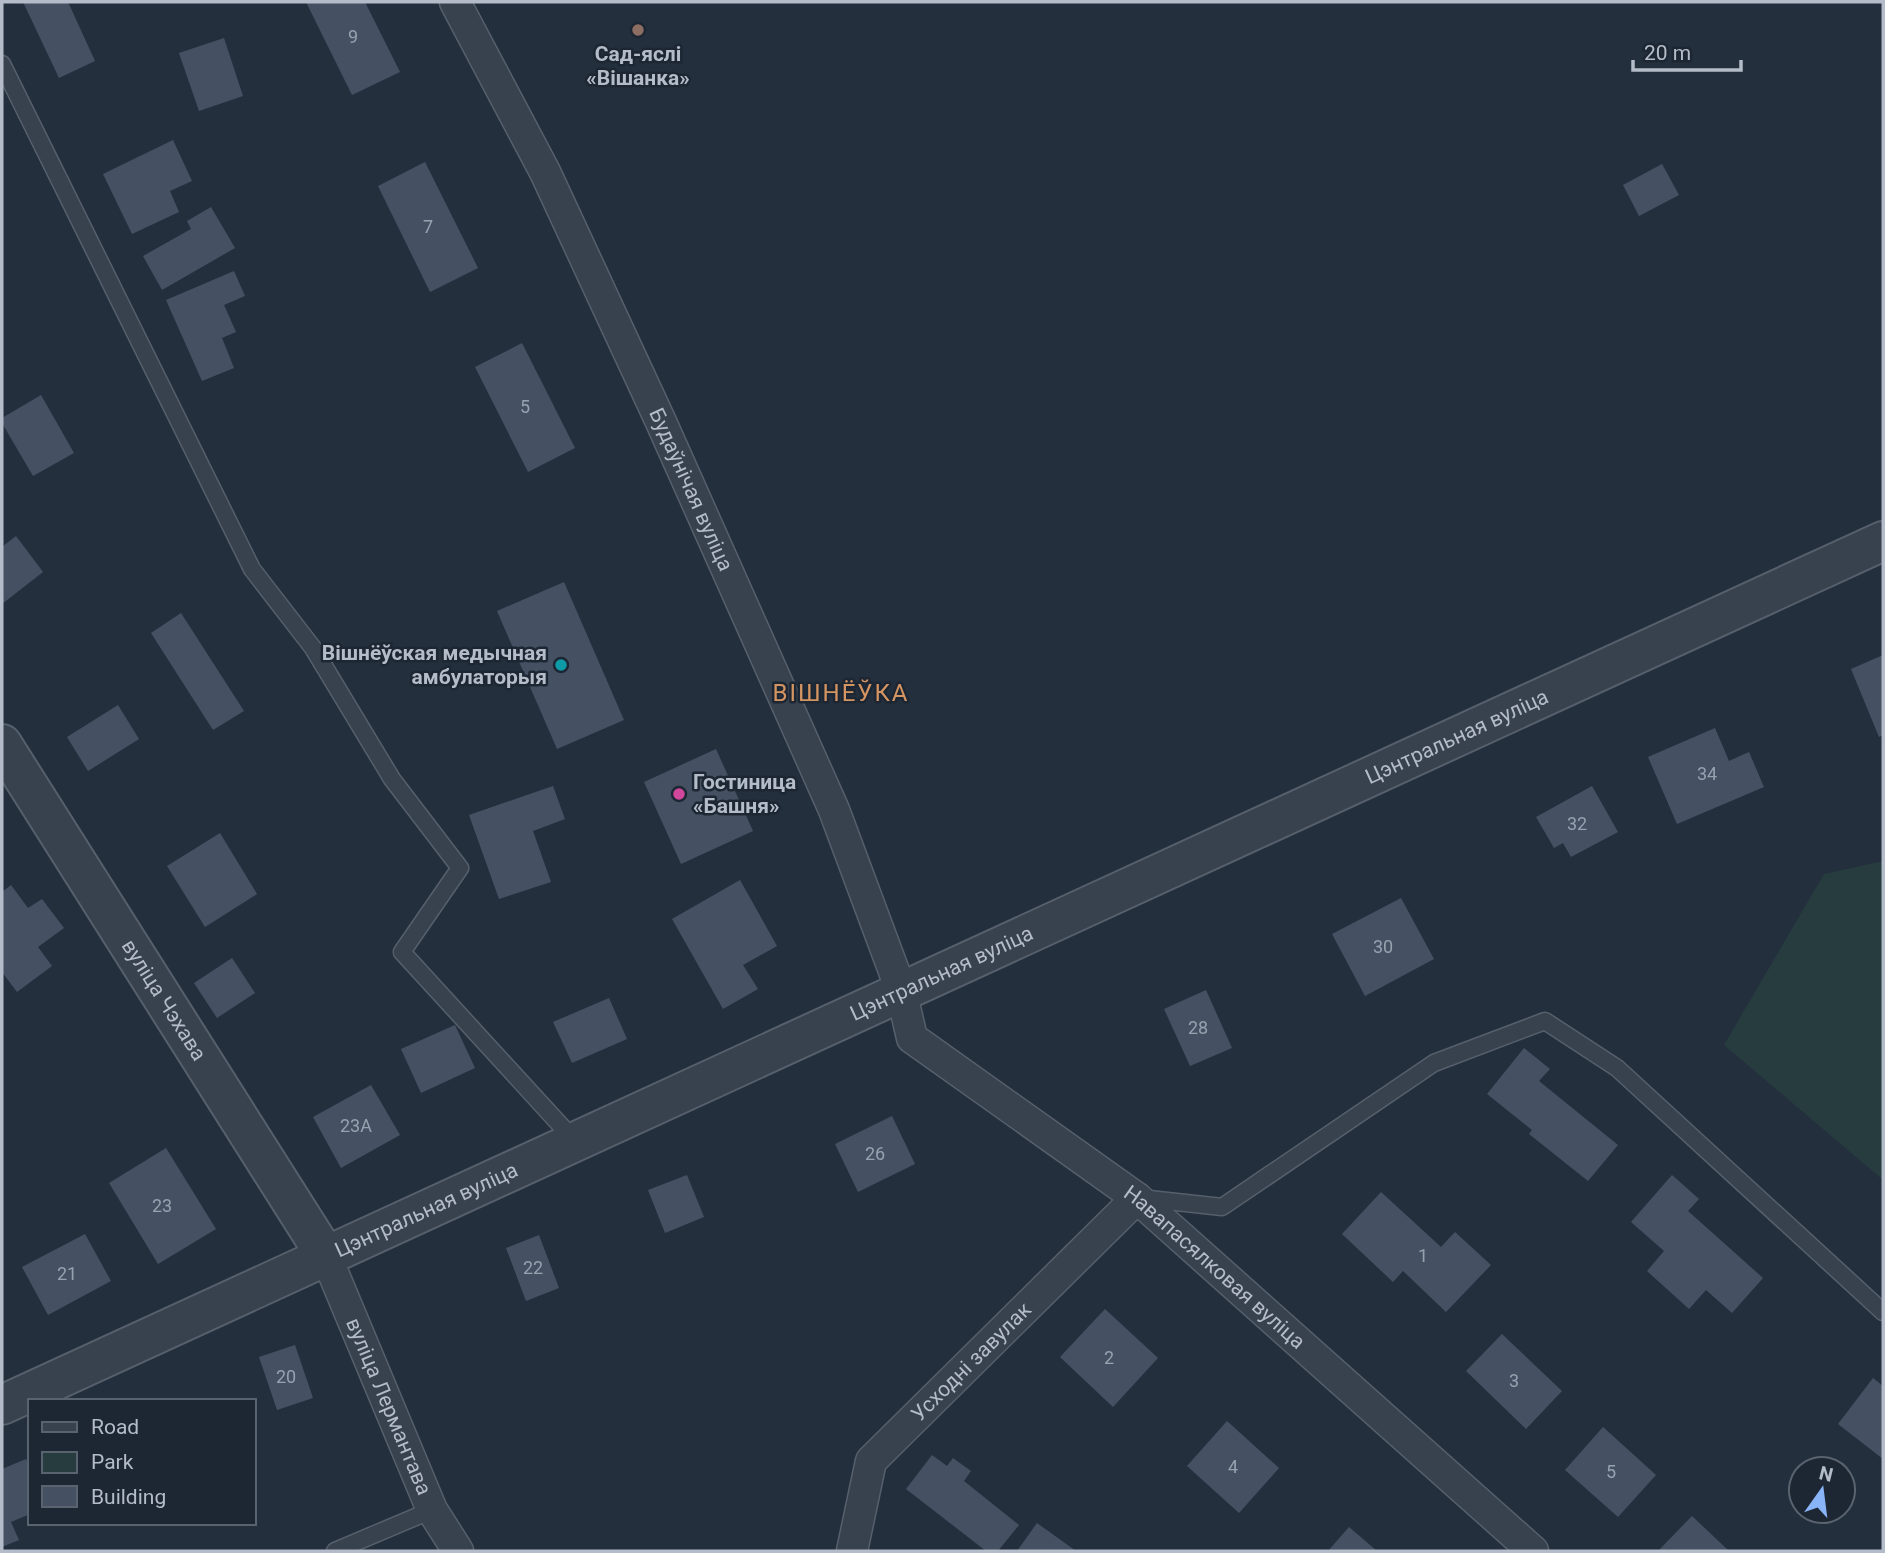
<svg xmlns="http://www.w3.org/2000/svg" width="1885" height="1553" viewBox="0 0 1885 1553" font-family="Roboto,sans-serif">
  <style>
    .green { fill: #263c3f }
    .building { fill: #455162 }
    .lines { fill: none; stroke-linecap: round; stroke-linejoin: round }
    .service-casing { stroke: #565f6c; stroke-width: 19 }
    .minor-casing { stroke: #565f6c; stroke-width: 33 }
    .tertiary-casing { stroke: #565f6c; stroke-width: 42 }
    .service { stroke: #38414e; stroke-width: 16 }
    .minor { stroke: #38414e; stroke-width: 30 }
    .tertiary { stroke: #38414e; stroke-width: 38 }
    .education-dot { fill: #8d6e63; stroke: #1d2633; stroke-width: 2.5 }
    .culture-dot { fill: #0f9aa8; stroke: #1d2633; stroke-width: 2.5 }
    .hotel-dot { fill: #d1479c; stroke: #1d2633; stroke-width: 2.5 }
    .labels { text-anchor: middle; stroke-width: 5; stroke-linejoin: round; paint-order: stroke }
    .number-label { font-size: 18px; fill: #98a1af }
    .poi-label { font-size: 21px; font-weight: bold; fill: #b4bcc9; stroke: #1d2633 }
    .street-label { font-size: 21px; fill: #b4bcc9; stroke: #1d2633 }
    .quarter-label { font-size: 24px; letter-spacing: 2px; fill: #d59563; stroke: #1d2633 }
  </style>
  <rect width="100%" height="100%" fill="#242f3e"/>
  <path class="green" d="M 1883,861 L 1883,1180 L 1724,1045 L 1824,874 Z"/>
  <g class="building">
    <path d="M 23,2 L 68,2 L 95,61 L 59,78 Z"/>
    <path d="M 306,2 L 365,2 L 400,72 L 352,95 Z"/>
    <path d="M 224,38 L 243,96 L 199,111 L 179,53 Z"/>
    <path d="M 173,140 L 192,181 L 170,191 L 179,212 L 132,234 L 103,174 Z"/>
    <path d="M 425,162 L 478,268 L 430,292 L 378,186 Z"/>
    <path d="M 1662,164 L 1679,195 L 1639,216 L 1623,185 Z"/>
    <path d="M 211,207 L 235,248 L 162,290 L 143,256 L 191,229 L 187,221 Z"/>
    <path d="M 234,271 L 245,296 L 224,305 L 236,332 L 222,338 L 234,368 L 202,381 L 166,300 Z"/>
    <path d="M 522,343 L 575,448 L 528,472 L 475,367 Z"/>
    <path d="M 41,395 L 74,453 L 33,476 L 2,423 L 2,418 Z"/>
    <path d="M 16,536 L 43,572 L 2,604 L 2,547 Z"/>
    <path d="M 564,582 L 624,720 L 557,749 L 497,611 Z"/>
    <path d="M 181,613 L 244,711 L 213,730 L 151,633 Z"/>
    <path d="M 1883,655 L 1883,735 L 1879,737 L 1851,669 Z"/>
    <path d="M 118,705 L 139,739 L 88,771 L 67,737 Z"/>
    <path d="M 1715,728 L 1729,761 L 1749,752 L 1764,787 L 1677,824 L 1648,757 Z"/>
    <path d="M 716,749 L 753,831 L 681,864 L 644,782 Z"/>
    <path d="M 553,786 L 565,819 L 533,831 L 551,882 L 499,899 L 469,815 Z"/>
    <path d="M 1592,786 L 1618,832 L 1571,857 L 1563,843 L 1554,848 L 1536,817 Z"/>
    <path d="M 220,833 L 257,894 L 205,927 L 167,866 Z"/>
    <path d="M 740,880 L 777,946 L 743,965 L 758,989 L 723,1009 L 672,919 Z"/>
    <path d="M 11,885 L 28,908 L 42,899 L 64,928 L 38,947 L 52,966 L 17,992 L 2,972 L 2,892 Z"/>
    <path d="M 1401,898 L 1434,959 L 1365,996 L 1332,934 Z"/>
    <path d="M 232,958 L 255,993 L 217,1018 L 194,983 Z"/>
    <path d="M 1206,990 L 1232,1048 L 1190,1066 L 1164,1009 Z"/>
    <path d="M 609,998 L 627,1039 L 572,1063 L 553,1022 Z"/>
    <path d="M 455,1025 L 475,1068 L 421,1093 L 401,1049 Z"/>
    <path d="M 1524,1048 L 1550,1069 L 1539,1081 L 1618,1145 L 1588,1181 L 1529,1134 L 1532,1130 L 1487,1094 Z"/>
    <path d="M 371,1085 L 400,1135 L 341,1168 L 313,1117 Z"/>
    <path d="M 892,1116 L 915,1164 L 858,1192 L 835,1144 Z"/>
    <path d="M 166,1148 L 216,1229 L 158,1264 L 109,1183 Z"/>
    <path d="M 687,1175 L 704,1217 L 665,1233 L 648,1190 Z"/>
    <path d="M 1672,1175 L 1699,1199 L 1688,1211 L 1763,1278 L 1732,1313 L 1706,1290 L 1689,1309 L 1647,1271 L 1664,1251 L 1631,1222 Z"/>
    <path d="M 1381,1192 L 1441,1247 L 1455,1232 L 1491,1265 L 1446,1312 L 1403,1271 L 1393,1282 L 1342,1234 Z"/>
    <path d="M 85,1234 L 111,1281 L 48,1315 L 22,1267 Z"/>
    <path d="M 539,1235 L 559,1288 L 526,1301 L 506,1248 Z"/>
    <path d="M 1105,1309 L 1158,1358 L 1113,1407 L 1060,1357 Z"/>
    <path d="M 1502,1334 L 1562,1391 L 1526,1429 L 1466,1371 Z"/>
    <path d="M 295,1345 L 313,1398 L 277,1410 L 259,1357 Z"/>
    <path d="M 1873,1378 L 1883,1386 L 1883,1459 L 1838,1424 Z"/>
    <path d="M 1227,1421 L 1279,1468 L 1239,1513 L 1187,1466 Z"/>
    <path d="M 1603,1427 L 1656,1475 L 1618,1517 L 1565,1470 Z"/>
    <path d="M 932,1455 L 947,1466 L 953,1458 L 971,1471 L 964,1481 L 1019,1525 L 998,1551 L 986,1551 L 906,1489 Z"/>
    <path d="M 26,1459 L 30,1468 L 30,1514 L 11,1522 L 19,1540 L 2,1547 L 2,1469 Z"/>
    <path d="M 1692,1516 L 1729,1551 L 1661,1551 L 1659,1550 Z"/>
    <path d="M 1037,1523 L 1076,1551 L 1017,1551 Z"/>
    <path d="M 1349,1527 L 1377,1551 L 1328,1551 Z"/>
  </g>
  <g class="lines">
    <g class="service-casing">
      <g id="service">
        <path d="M 2,64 L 252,569 L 313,648 L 392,779 L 460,868 L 402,952 L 575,1141"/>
        <path d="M 1140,1198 L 1222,1207 L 1434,1063 L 1545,1021 L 1617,1068 L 1883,1312"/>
        <path d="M 335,1551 L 432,1510"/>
      </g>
    </g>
    <g class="minor-casing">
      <g id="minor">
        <path id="s1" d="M 455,2 L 545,172 L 661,422 L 834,810 L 901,990 L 912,1038 L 1137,1198 L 1533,1551"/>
        <path id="s2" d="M 326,1256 L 432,1510 L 458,1551"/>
        <path id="s3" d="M 852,1551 L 871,1461 L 1137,1198"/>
      </g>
    </g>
    <g class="tertiary-casing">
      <g id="tertiary">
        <path id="s4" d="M 2,744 L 326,1256"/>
        <path id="s5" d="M 2,1405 L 1883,541"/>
      </g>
    </g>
    <use href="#service" class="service"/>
    <use href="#minor" class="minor"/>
    <use href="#tertiary" class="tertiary"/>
  </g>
  <circle class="education-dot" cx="638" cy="30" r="7"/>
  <circle class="culture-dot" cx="561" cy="665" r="7"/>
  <circle class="hotel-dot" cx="679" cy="794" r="7"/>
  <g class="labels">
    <g class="number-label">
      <text x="353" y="43">9</text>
      <text x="428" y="233">7</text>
      <text x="525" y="413">5</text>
      <text x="1707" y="780">34</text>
      <text x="1577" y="830">32</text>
      <text x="1383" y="953">30</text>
      <text x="1198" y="1034">28</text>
      <text x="356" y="1132">23А</text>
      <text x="875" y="1160">26</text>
      <text x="162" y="1212">23</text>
      <text x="1423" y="1262">1</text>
      <text x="533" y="1274">22</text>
      <text x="67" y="1280">21</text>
      <text x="1109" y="1364">2</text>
      <text x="286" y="1383">20</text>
      <text x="1514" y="1387">3</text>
      <text x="1233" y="1473">4</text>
      <text x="1611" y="1478">5</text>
    </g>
    <g class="poi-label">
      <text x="638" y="61">Сад-яслі<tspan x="638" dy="24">«Вішанка»</tspan></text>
      <text x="547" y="660" text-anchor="end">Вішнёўская медычная<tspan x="547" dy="24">амбулаторыя</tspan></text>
      <text x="693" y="789" text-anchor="start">Гостиница<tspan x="693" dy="24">«Башня»</tspan></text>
    </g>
    <g class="street-label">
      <text dy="7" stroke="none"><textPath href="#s1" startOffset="542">Будаўнічая вуліца</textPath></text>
      <text dy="7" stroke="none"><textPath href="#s5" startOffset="1601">Цэнтральная вуліца</textPath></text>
      <text dy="7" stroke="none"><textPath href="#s5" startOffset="1034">Цэнтральная вуліца</textPath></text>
      <text dy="7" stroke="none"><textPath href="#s4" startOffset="303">вуліца Чэхава</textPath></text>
      <text dy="7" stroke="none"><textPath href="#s5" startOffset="467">Цэнтральная вуліца</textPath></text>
      <text dy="7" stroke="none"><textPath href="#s1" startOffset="1514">Навапасялковая вуліца</textPath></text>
      <text dy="7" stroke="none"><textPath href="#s3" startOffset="233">Усходні завулак</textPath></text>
      <text dy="7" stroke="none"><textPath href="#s2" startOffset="163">вуліца Лермантава</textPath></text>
    </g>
    <g class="quarter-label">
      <text x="841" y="701">ВІШНЁЎКА</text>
    </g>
  </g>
  <rect width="1885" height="1553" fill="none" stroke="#b4bcc9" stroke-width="7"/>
  <rect x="28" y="1399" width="228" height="126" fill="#1d2633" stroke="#59626f" stroke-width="2"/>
  <rect x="42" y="1422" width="35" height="10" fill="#38414e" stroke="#59626f" stroke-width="2"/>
  <text x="91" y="1434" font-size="21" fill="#b4bcc9">Road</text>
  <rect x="42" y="1452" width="35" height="21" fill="#263c3f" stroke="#59626f" stroke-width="2"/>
  <text x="91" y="1469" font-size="21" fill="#b4bcc9">Park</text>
  <rect x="42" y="1486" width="35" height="21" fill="#455162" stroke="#59626f" stroke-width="2"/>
  <text x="91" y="1504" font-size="21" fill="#b4bcc9">Building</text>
  <g transform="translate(1822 1490) rotate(14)"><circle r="33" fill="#1d2633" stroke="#59626f" stroke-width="2"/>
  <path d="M0-5L12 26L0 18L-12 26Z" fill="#8ab4f8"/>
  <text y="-10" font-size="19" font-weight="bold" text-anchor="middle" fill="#b4bcc9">N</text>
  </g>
  <path d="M1633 60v10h108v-10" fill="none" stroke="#b4bcc9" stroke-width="3.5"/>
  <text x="1644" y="60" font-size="21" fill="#b4bcc9" stroke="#1d2633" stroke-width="5" paint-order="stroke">20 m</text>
</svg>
